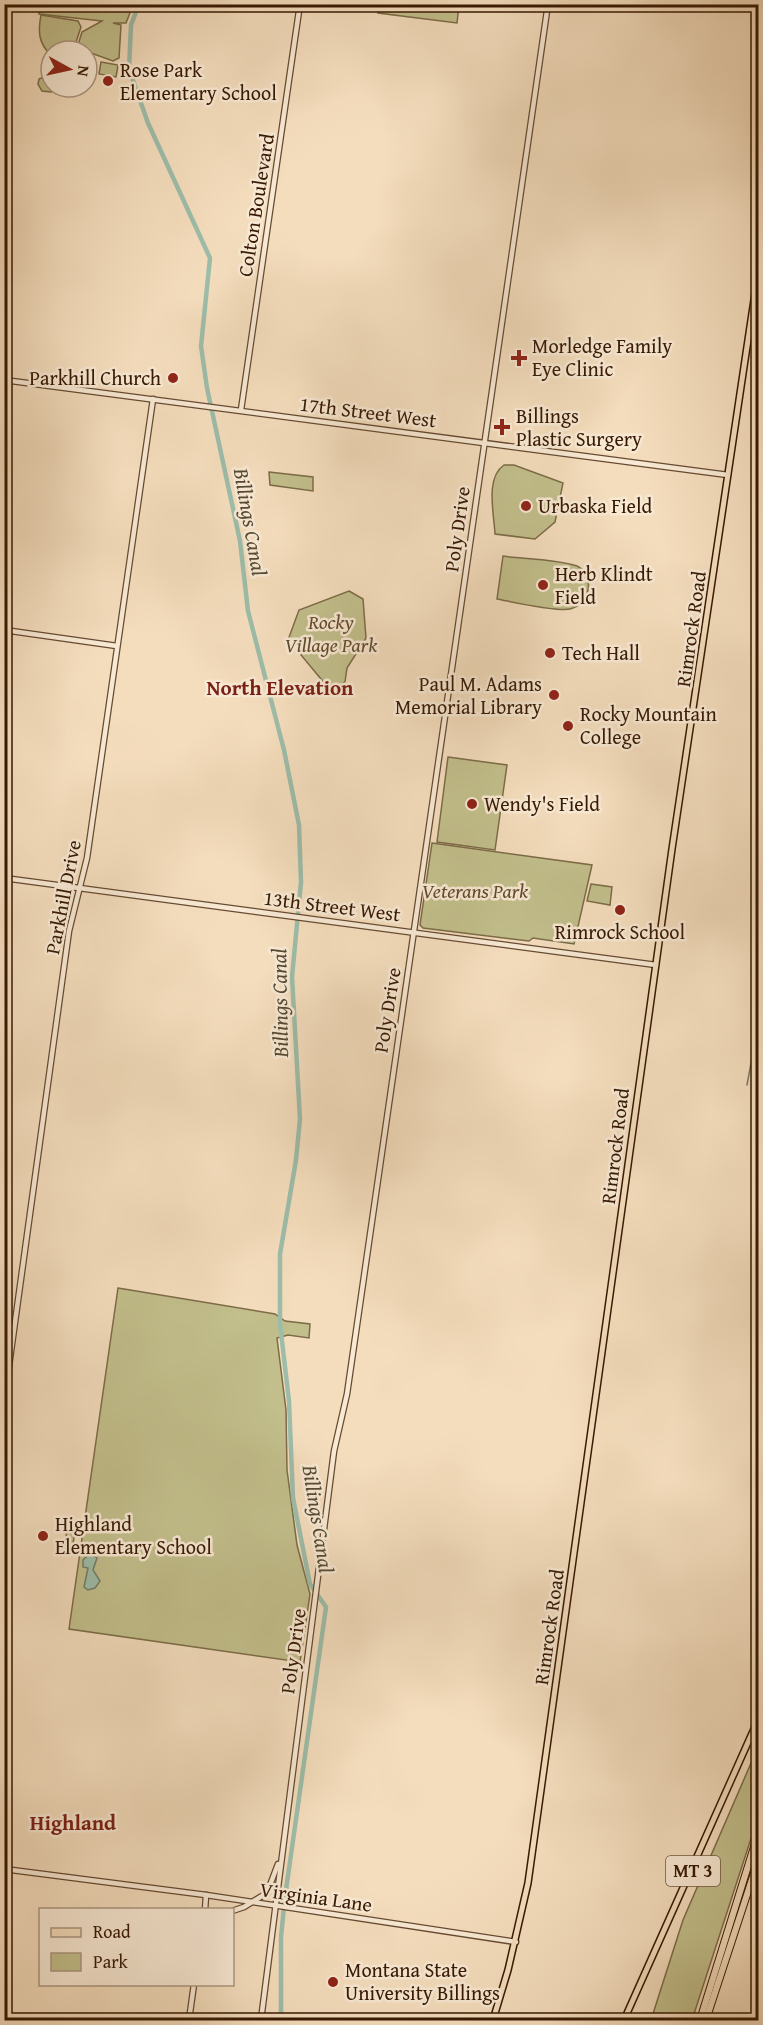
<svg xmlns="http://www.w3.org/2000/svg" width="763" height="2025" viewBox="0 0 763 2025" font-family="'Gentium Book Plus',serif">
  <style>
    .green { fill: #c2bf8c; stroke: #7c6c47; stroke-width: 1.5 }
    .water { fill: #9dbdaa; stroke: #747b67; stroke-width: 1.5 }
    .lines { fill: none; stroke-linecap: round; stroke-linejoin: round }
    .stream { stroke: #747b67; stroke-width: 1.5 }
    .canal { stroke: #9dbdaa; stroke-width: 4.5 }
    .minor-casing { stroke: #664a31; stroke-width: 7 }
    .major-casing { stroke: #371902; stroke-width: 8 }
    .highway-casing { stroke: #371902; stroke-width: 8 }
    .minor { stroke: #f8e9d4; stroke-width: 4.5 }
    .major { stroke: #f4ddbd; stroke-width: 5 }
    .highway { stroke: #f4ddbd; stroke-width: 6 }
    .poi-dot { fill: #8f2418; stroke: #f8e9d4; stroke-width: 2 }
    .labels { text-anchor: middle; stroke-width: 5; stroke-linejoin: round; paint-order: stroke }
    .shield { fill: #f8e9d4; stroke: #715741; stroke-width: 1.5 }
    .shield-label { font-size: 18px; font-weight: bold; fill: #371902 }
    .poi-label { font-size: 20px; fill: #371902; stroke: #f8e9d4; text-anchor: start }
    .street-label { font-size: 20px; fill: #371902; stroke: #f8e9d4 }
    .park-label { font-size: 20px; font-style: italic; fill: #614b2b; stroke: #f8e9d4 }
    .water-label { font-size: 21px; font-style: italic; fill: #564a34; stroke: #f8e9d4 }
    .neighbourhood-label { font-size: 21px; font-weight: bold; fill: #7a1f14; stroke: #f8e9d4 }
  </style>
  <rect width="100%" height="100%" fill="#f4ddbd"/>
  <filter id="stains"><feTurbulence type="fractalNoise" baseFrequency=".00333" numOctaves="4"/><feColorMatrix values="0 0 0 0 .2 0 0 0 0 .09 0 0 0 0 .02 0 0 0 .5 -.17"/></filter>
  <radialGradient id="worn" r=".72"><stop offset=".6" stop-color="#630" stop-opacity="0"/><stop offset="1" stop-color="#630" stop-opacity=".3"/></radialGradient>
  <g class="green">
    <path d="M 40,5 L 133,5 L 126,23 L 113,23 L 121,25 L 119,58 L 113,61 L 77,48 L 82,32 L 102,21 L 39,14 Z"/>
    <path d="M 379,5 L 379,4 L 459,5 L 457,23 L 378,13 Z"/>
    <path d="M 41,15 L 78,21 L 81,27 L 73,51 L 51,51 L 51,55 C 38,43 38,31 41,15 Z"/>
    <path d="M 101,62 L 118,65 L 116,77 L 99,74 Z"/>
    <path d="M 51,74 L 51,87 L 60,87 L 51,92 L 42,91 L 38,84 L 39,79 Z"/>
    <path d="M 504,465 L 514,465 L 563,483 L 555,522 L 535,539 L 495,534 C 494,513 485,478 504,465 Z"/>
    <path d="M 269,472 L 313,477 L 313,491 L 270,485 Z"/>
    <path d="M 503,556 C 523,559 558,559 577,566 C 596,575 590,605 570,609 C 556,612 513,602 497,599 Z"/>
    <path d="M 349,591 L 363,599 L 366,638 L 347,668 L 345,682 C 339,688 334,688 326,685 L 301,655 L 303,651 L 301,646 L 288,640 L 299,610 Z"/>
    <path d="M 448,757 L 507,765 L 495,850 L 437,842 Z"/>
    <path d="M 432,843 L 592,865 L 574,944 L 533,938 L 529,941 L 423,928 L 420,925 Z"/>
    <path d="M 591,884 L 612,887 L 610,905 L 587,901 Z"/>
    <path d="M 118,1288 L 275,1314 L 285,1321 L 310,1324 L 309,1338 L 288,1335 L 277,1338 L 286,1410 L 287,1470 L 297,1545 L 310,1594 L 300,1662 L 69,1629 Z"/>
    <path d="M 68,1523 L 76,1524 L 72,1551 L 64,1550 Z"/>
    <path d="M 758,1747 L 758,1817 L 692,2020 L 651,2020 L 683,1920 Z"/>
  </g>
  <path class="water" d="M 90,1553 L 97,1558 L 93,1570 L 100,1581 L 95,1588 L 88,1590 L 84,1587 L 88,1568 L 83,1567 L 83,1560 Z"/>
  <g class="lines">
    <path class="stream" d="M 747,1085 L 758,1025"/>
    <path class="canal" d="M 139,4 L 131,25 L 129,69 L 148,123 L 210,258 L 201,346 L 207,388 L 240,541 L 248,611 L 284,750 L 299,825 L 301,882 L 292,977 L 300,1119 L 296,1160 L 280,1254 L 280,1324 L 289,1401 L 293,1498 L 310,1584 L 326,1607 L 285,1897 L 281,1937 L 281,2020"/>
    <g class="minor-casing">
      <g id="minor">
        <path d="M 4,380 L 728,475"/>
        <path d="M 241,410 L 300,4"/>
        <path d="M 4,630 L 117,646"/>
        <path d="M 4,878 L 656,965"/>
        <path d="M 4,1402 L 69,931 L 87,858 L 153,399"/>
        <path d="M 4,1869 L 206,1895 L 516,1942"/>
        <path d="M 205,1910 L 206,1895"/>
        <path d="M 232,1911 L 244,1907 L 267,1893 L 278,1864"/>
        <path d="M 189,2020 L 194,1984"/>
        <path d="M 261,2020 L 334,1451 L 347,1394 L 548,4"/>
      </g>
    </g>
    <g class="major-casing">
      <g id="major">
        <path d="M 493,2020 L 508,1970 L 528,1883 L 672,849 L 758,273"/>
        <path d="M 624,2020 L 758,1720"/>
      </g>
    </g>
    <g class="highway-casing">
      <g id="highway">
        <path d="M 700,2020 L 758,1834"/>
        <path d="M 706,2020 L 758,1861"/>
      </g>
    </g>
    <use href="#minor" class="minor"/>
    <use href="#major" class="major"/>
    <use href="#highway" class="highway"/>
  </g>
  <g class="poi-dot">
    <circle cx="108" cy="81" r="6"/>
    <path d="M516 349h6v6h6v6h-6v6h-6v-6h-6v-6h6z"/>
    <circle cx="173" cy="378" r="6"/>
    <path d="M499 418h6v6h6v6h-6v6h-6v-6h-6v-6h6z"/>
    <circle cx="526" cy="506" r="6"/>
    <circle cx="543" cy="585" r="6"/>
    <circle cx="550" cy="653" r="6"/>
    <circle cx="554" cy="695" r="6"/>
    <circle cx="568" cy="726" r="6"/>
    <circle cx="472" cy="804" r="6"/>
    <circle cx="620" cy="910" r="6"/>
    <circle cx="43" cy="1536" r="6"/>
    <circle cx="333" cy="1982" r="6"/>
  </g>
  <g class="labels">
    <rect class="shield" x="666" y="1856" width="54" height="30" rx="4.5"/>
    <g class="shield-label">
      <text x="693" y="1877">MT 3</text>
    </g>
    <g class="poi-label">
      <text x="120" y="77">Rose Park<tspan x="120" dy="23">Elementary School</tspan></text>
      <text x="532" y="353">Morledge Family<tspan x="532" dy="23">Eye Clinic</tspan></text>
      <text x="161" y="385" text-anchor="end">Parkhill Church</text>
      <text x="516" y="423">Billings<tspan x="516" dy="23">Plastic Surgery</tspan></text>
      <text x="538" y="513">Urbaska Field</text>
      <text x="555" y="581">Herb Klindt<tspan x="555" dy="23">Field</tspan></text>
      <text x="562" y="660">Tech Hall</text>
      <text x="542" y="691" text-anchor="end">Paul M. Adams<tspan x="542" dy="23">Memorial Library</tspan></text>
      <text x="580" y="721">Rocky Mountain<tspan x="580" dy="23">College</tspan></text>
      <text x="484" y="811">Wendy's Field</text>
      <text x="620" y="939" text-anchor="middle">Rimrock School</text>
      <text x="55" y="1531">Highland<tspan x="55" dy="23">Elementary School</tspan></text>
      <text x="345" y="1977">Montana State<tspan x="345" dy="23">University Billings</tspan></text>
    </g>
    <g class="street-label">
      <text transform="translate(256 205) rotate(-81)" y="7">Colton Boulevard</text>
      <text transform="translate(368 412) rotate(7)" y="7">17th Street West</text>
      <text transform="translate(457 529) rotate(-82)" y="7">Poly Drive</text>
      <text transform="translate(691 629) rotate(-82)" y="7">Rimrock Road</text>
      <text transform="translate(63 897) rotate(-79)" y="7">Parkhill Drive</text>
      <text transform="translate(332 906) rotate(7)" y="7">13th Street West</text>
      <text transform="translate(387 1010) rotate(-81)" y="7">Poly Drive</text>
      <text transform="translate(615 1146) rotate(-83)" y="7">Rimrock Road</text>
      <text transform="translate(549 1627) rotate(-82)" y="7">Rimrock Road</text>
      <text transform="translate(293 1651) rotate(-82)" y="7">Poly Drive</text>
      <text transform="translate(316 1897) rotate(8)" y="7">Virginia Lane</text>
    </g>
    <g class="park-label">
      <text x="331" y="629">Rocky<tspan x="331" dy="23">Village Park</tspan></text>
      <text x="475" y="898">Veterans Park</text>
    </g>
    <g class="water-label">
      <text transform="translate(250 522) rotate(80)" y="7">Billings Canal</text>
      <text transform="translate(280 1003) rotate(-91)" y="7">Billings Canal</text>
      <text transform="translate(318 1519) rotate(81)" y="7">Billings Canal</text>
    </g>
    <g class="neighbourhood-label">
      <text x="280" y="695">North Elevation</text>
      <text x="73" y="1830">Highland</text>
    </g>
  </g>
  <rect width="763" height="2025" fill="none" stroke="#f4ddbd" stroke-width="24"/>
  <rect x="6" y="6" width="751" height="2013" fill="none" stroke="#371902" stroke-width="3"/>
  <rect x="12" y="12" width="739" height="2001" fill="none" stroke="#371902" stroke-width="1.5"/>
  <rect x="39" y="1908" width="195" height="78" fill="#f8e9d4" stroke="#ab9680" stroke-width="1.5"/>
  <rect x="51" y="1928" width="30" height="9" fill="#f4ddbd" stroke="#ab9680" stroke-width="1.5"/>
  <text x="93" y="1938" font-size="18" fill="#371902">Road</text>
  <rect x="51" y="1953" width="30" height="18" fill="#c2bf8c" stroke="#ab9680" stroke-width="1.5"/>
  <text x="93" y="1968" font-size="18" fill="#371902">Park</text>
  <g transform="translate(69 69) rotate(98)"><circle r="28" fill="#f8e9d4" stroke="#ab9680" stroke-width="1.5"/>
  <path d="M0-4.5L10 22L0 15L-10 22Z" fill="#8f2418"/>
  <text y="-9" font-size="16" font-weight="bold" text-anchor="middle" fill="#371902">N</text>
  </g>
  <rect width="100%" height="100%" filter="url(#stains)"/>
  <rect width="100%" height="100%" fill="url(#worn)"/>
</svg>
